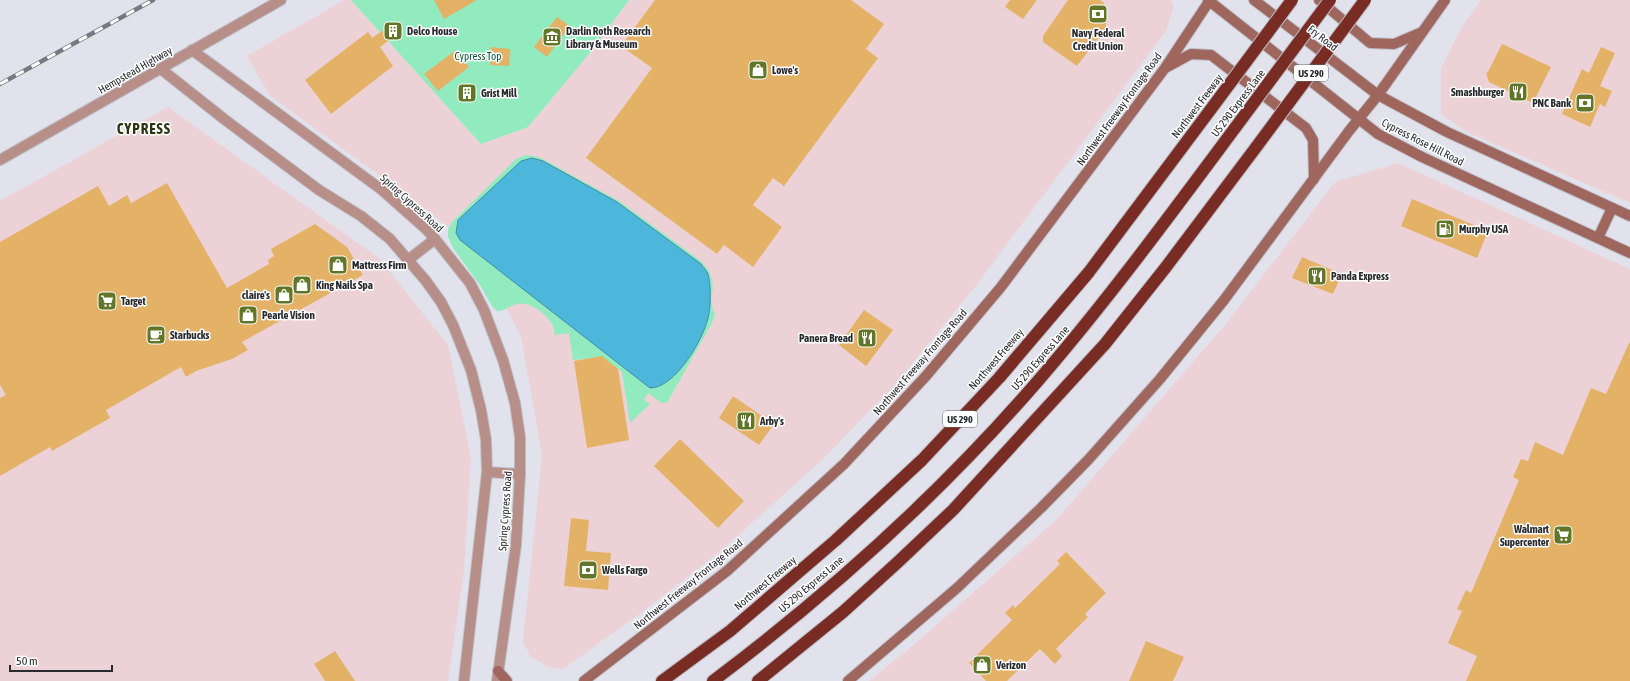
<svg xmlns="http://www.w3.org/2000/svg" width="1630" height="681" viewBox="0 0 1630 681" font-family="'Asap Condensed',sans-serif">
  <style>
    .commercial { fill: #ecd2d7 }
    .green { fill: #92ebbf }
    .water { fill: #4db6db; stroke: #428ca7 }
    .building { fill: #e4b267 }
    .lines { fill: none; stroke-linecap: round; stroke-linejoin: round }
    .tertiary-casing { stroke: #bdbdc7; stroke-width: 12 }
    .secondary-casing { stroke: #bdbdc7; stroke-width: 12 }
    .motorway-casing { stroke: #bdbdc7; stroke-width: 14 }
    .tertiary { stroke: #b78f88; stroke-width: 10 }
    .secondary { stroke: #9e665d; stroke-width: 10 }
    .motorway { stroke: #792c23; stroke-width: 12 }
    .rail-casing { stroke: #787980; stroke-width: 4.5 }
    .rail { stroke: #fff; stroke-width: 3; stroke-dasharray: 9; stroke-linecap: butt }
    .motorway-bridge-casing { stroke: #bdbdc7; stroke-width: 14; stroke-linecap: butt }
    .motorway-bridge { stroke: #792c23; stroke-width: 12 }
    .labels { text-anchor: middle; stroke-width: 3; stroke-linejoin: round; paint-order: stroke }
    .shield { fill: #fff; stroke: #68696c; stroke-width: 1 }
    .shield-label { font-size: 10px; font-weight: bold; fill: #28292d }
    .poi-label { font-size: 11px; font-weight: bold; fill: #28292d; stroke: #fff; text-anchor: start }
    .street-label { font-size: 11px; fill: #28292d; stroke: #fff }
    .park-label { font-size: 11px; fill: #095539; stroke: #fff }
    .district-label { font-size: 15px; font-weight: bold; letter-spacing: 1px; fill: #2a340f; stroke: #fff }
  </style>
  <rect width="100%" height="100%" fill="#e2e2ed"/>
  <g class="commercial">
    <path d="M 344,0 L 351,0 L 481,144 L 528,127 L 589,54 L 629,0 L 1171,0 L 1174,6 L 1166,31 L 975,287 L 893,387 L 822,460 L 722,550 L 641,613 L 563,669 L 548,667 L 530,656 L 523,641 L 542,455 L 521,337 L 503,301 L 456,233 L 428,211 L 269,95 L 247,56 Z"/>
    <path d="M 1481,0 L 1630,0 L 1630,203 L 1467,132 L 1441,114 L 1441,69 L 1461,28 Z"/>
    <path d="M 168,107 L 380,259 L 448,345 L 471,457 L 464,571 L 448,681 L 0,681 L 0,201 Z"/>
    <path d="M 1398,163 L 1630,269 L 1630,681 L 869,681 L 910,648 L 1057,519 L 1225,325 L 1335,182 Z"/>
  </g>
  <g class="green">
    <path d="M 351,0 L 629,0 L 589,54 L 528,127 L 481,144 Z"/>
    <path d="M 526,155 L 539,157 L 619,201 L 701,261 L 709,271 L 712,280 L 713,288 L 711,296 L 712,306 L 715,315 L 712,323 L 667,403 L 662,403 L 648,393 L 644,400 L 650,404 L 630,423 L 622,372 L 602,357 L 573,360 L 569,333 L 555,335 C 554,332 554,328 553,326 C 548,315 530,301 518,304 C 510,305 505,311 497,311 L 492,306 L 480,285 L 453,248 L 448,237 L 448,229 L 452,222 L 516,159 Z"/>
  </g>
  <path class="water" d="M 532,158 L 543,161 L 617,202 L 701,264 C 703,267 707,271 708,274 C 711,284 711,308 708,318 C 703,340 675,388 650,388 L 460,240 L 456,233 L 458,220 L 521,161 Z"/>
  <g class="building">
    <path d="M 434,0 L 477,0 L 444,19 Z"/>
    <path d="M 655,0 L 851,0 L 884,24 L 866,49 L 878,58 L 784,186 L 773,178 L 753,205 L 782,227 L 753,267 L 724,245 L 717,254 L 586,158 L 652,68 L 621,46 Z"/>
    <path d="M 1010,0 L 1037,0 L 1023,19 L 1005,7 Z"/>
    <path d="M 1068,0 L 1100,0 L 1104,3 L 1106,28 L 1077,66 L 1043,42 L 1043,36 Z"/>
    <path d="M 557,17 L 570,26 L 547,57 L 534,47 Z"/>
    <path d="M 394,23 L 400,32 L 380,47 L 393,66 L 331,114 L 305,80 L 368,32 L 372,38 Z"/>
    <path d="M 1502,44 L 1551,67 L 1533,103 L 1489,82 L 1486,73 L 1488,72 Z"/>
    <path d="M 491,47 L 510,49 L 509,66 L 490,65 Z"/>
    <path d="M 1601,47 L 1615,53 L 1600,86 L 1612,91 L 1605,107 L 1600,104 L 1590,127 L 1562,114 L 1582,69 L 1589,73 Z"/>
    <path d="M 456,50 L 469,67 L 438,91 L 424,74 Z"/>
    <path d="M 464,83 L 476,89 L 470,102 L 458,97 Z"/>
    <path d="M 167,183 L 227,288 L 269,264 L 268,260 L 274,256 L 271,249 L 315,224 L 347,247 L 363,275 L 242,342 L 248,350 L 232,359 L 196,371 L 186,377 L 181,367 L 106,410 L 110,418 L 52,451 L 50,447 L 0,476 L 0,398 L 6,395 L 0,385 L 0,242 L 98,186 L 109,206 L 127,195 L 131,203 Z"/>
    <path d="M 1412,199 L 1488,231 L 1477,258 L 1401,226 Z"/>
    <path d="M 1302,257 L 1342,274 L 1333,294 L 1292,278 Z"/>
    <path d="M 864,310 L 893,330 L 866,366 L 839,345 Z"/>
    <path d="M 1630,341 L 1630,681 L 1466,681 L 1477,656 L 1448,643 L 1462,611 L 1457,609 L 1466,590 L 1471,593 L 1519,480 L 1513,477 L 1521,459 L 1528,461 L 1535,442 L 1563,455 L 1591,388 L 1606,394 Z"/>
    <path d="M 602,356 L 618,369 L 629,440 L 587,448 L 574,361 Z"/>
    <path d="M 733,396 L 774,424 L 759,445 L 719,418 Z"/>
    <path d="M 680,439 L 744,501 L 718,528 L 654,466 Z"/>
    <path d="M 571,518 L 589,520 L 586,551 L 611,553 L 608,590 L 564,586 Z"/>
    <path d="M 1066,552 L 1106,593 L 1085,614 L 1088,617 L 1056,649 L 1062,656 L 1055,664 L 1040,649 L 1007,681 L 986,681 L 969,663 L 1012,620 L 1005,613 L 1013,605 L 1015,608 L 1060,564 L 1057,561 Z"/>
    <path d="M 1146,641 L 1184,657 L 1173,681 L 1129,681 Z"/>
    <path d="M 335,651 L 355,681 L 325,681 L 314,664 Z"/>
  </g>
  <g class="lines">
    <g class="tertiary-casing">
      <g id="tertiary">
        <path d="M 192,50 L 382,190 L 427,230 L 435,239 L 470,283 L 484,310 L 503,360 L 515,403 L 520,437 L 520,474 L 516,545 L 497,681"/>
        <path d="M 161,69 L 224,119 L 319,190 L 361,216 L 390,239 L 426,281 L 441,302 L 453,325 L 471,370 L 481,410 L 486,440 L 487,472 L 464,681"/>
        <path d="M 0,160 L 281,0"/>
        <path d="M 408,260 L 435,239"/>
        <path d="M 487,472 L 520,474"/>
      </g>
    </g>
    <g class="secondary-casing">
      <g id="secondary">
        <path d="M 1208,0 L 1378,134 L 1422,157 L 1630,253"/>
        <path d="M 1254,0 L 1378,95 L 1447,132 L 1630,216"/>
        <path d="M 1319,0 L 1370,43 L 1394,44 L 1422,32"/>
        <path d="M 1167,67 L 1191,54 L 1211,55 L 1306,128 L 1313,140 L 1314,179"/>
        <path d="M 1598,238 L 1612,208"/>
        <path d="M 498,671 L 507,681"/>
        <path d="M 584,681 L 727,571 L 844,464 L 926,376 L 1001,287 L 1165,68 L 1210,0"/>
        <path d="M 848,681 L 957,588 L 1041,508 L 1088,460 L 1160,379 L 1224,300 L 1349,131 L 1378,95 L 1445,0"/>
      </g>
    </g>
    <g class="motorway-casing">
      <g id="motorway">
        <path d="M 662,681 L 730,631 L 836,540 L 922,460 L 999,378 L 1089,272 L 1211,109"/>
        <path d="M 713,681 C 830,593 941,493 1037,382 C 1107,301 1171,214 1235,128"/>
        <path d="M 758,681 L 843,612 L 898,562 L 953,510 L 1105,344 L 1166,267 L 1257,146"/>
      </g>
    </g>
    <use href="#tertiary" class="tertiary"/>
    <use href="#secondary" class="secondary"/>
    <use href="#motorway" class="motorway"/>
    <g class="rail-casing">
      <path id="rail" d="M 0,84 L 153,0"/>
    </g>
    <use href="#rail" class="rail"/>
    <g class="motorway-bridge-casing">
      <g id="motorway-bridge">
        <path d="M 1211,109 L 1292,0"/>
        <path d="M 1235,128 L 1330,0"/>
        <path d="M 1257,146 L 1365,0"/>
      </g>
    </g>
    <use href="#motorway-bridge" class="motorway-bridge"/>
  </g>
  <defs>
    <g id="bank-square" transform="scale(1)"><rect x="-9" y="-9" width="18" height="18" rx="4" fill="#617627" stroke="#fff"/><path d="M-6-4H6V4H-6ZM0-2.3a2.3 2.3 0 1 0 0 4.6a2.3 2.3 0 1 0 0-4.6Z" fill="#fff"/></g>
    <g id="building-square" transform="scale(1)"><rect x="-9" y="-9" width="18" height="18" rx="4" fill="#617627" stroke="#fff"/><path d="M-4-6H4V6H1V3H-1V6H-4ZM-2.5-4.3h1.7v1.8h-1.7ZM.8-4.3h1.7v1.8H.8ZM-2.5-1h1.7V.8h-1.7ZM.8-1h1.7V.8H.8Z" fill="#fff"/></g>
    <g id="museum-square" transform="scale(1)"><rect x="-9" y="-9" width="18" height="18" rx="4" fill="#617627" stroke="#fff"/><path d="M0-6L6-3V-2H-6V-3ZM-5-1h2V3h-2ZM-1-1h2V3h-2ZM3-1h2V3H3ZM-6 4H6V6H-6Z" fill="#fff"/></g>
    <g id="shop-square" transform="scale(1)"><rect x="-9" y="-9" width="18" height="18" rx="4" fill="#617627" stroke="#fff"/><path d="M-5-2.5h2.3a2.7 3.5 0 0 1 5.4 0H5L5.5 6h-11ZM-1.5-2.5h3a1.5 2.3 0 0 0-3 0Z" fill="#fff"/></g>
    <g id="restaurant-square" transform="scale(1)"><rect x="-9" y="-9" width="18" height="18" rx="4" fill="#617627" stroke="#fff"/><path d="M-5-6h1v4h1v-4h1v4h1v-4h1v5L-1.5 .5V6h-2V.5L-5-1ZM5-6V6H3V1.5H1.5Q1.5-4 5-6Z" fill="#fff"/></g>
    <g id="fuel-square" transform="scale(1)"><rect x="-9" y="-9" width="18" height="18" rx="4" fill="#617627" stroke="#fff"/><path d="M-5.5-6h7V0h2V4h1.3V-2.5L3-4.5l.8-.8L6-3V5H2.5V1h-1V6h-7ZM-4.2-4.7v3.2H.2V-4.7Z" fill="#fff"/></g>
    <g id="supermarket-square" transform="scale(1)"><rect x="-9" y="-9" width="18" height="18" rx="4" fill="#617627" stroke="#fff"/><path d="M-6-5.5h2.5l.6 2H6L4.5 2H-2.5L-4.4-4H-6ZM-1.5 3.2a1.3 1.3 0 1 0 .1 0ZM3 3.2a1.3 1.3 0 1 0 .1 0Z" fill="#fff"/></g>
    <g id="cafe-square" transform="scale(1)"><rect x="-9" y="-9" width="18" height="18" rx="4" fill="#617627" stroke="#fff"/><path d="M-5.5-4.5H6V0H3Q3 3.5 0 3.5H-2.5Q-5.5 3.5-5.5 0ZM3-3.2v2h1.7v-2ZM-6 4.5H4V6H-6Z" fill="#fff"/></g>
  </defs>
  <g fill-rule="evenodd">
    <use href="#bank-square" x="1098" y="14"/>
    <use href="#building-square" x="393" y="31"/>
    <use href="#museum-square" x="552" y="37"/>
    <use href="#shop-square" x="758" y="70"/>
    <use href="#restaurant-square" x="1518" y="92"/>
    <use href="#building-square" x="467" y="93"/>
    <use href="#bank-square" x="1585" y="103"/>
    <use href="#fuel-square" x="1445" y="229"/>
    <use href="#shop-square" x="338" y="265"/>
    <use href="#restaurant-square" x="1317" y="276"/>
    <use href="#shop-square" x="302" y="285"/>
    <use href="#shop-square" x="284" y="295"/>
    <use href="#supermarket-square" x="107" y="301"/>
    <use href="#shop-square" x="248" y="315"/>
    <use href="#cafe-square" x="156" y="335"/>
    <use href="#restaurant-square" x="867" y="338"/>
    <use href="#restaurant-square" x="746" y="421"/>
    <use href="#supermarket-square" x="1563" y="535"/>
    <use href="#bank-square" x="588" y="570"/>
    <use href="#shop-square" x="982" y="665"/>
  </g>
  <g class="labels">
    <g class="shield">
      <rect x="1294" y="65" width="34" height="16" rx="3"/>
      <rect x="943" y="411" width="34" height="16" rx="3"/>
    </g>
    <g class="shield-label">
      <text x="1311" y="77">US 290</text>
      <text x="960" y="423">US 290</text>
    </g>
    <g class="poi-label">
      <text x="407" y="35">Delco House</text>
      <text x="566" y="35">Darlin Roth Research<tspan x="566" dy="13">Library &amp; Museum</tspan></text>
      <text x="1098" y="37" text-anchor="middle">Navy Federal<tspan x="1098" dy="13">Credit Union</tspan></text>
      <text x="772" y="74">Lowe's</text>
      <text x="1504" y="96" text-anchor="end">Smashburger</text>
      <text x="481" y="97">Grist Mill</text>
      <text x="1571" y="107" text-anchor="end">PNC Bank</text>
      <text x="1459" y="233">Murphy USA</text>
      <text x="352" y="269">Mattress Firm</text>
      <text x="1331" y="280">Panda Express</text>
      <text x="316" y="289">King Nails Spa</text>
      <text x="270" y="299" text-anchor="end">claire's</text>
      <text x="121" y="305">Target</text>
      <text x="262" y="319">Pearle Vision</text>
      <text x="170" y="339">Starbucks</text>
      <text x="853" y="342" text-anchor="end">Panera Bread</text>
      <text x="760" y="425">Arby's</text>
      <text x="1549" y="533" text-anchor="end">Walmart<tspan x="1549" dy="13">Supercenter</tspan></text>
      <text x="602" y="574">Wells Fargo</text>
      <text x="996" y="669">Verizon</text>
    </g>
    <g class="street-label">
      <text transform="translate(1323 38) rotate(38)" y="4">Fry Road</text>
      <text transform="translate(135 70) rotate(-30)" y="4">Hempstead Highway</text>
      <text transform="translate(1238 103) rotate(-53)" y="4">US 290 Express Lane</text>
      <text transform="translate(1197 106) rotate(-53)" y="4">Northwest Freeway</text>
      <text transform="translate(1119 109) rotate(-54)" y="4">Northwest Freeway Frontage Road</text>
      <text transform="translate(1423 142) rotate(27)" y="4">Cypress Rose Hill Road</text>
      <text transform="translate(412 203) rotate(42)" y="4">Spring Cypress Road</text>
      <text transform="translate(1040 358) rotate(-49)" y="4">US 290 Express Lane</text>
      <text transform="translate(996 359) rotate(-49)" y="4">Northwest Freeway</text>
      <text transform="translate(920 362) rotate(-49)" y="4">Northwest Freeway Frontage Road</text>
      <text transform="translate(505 511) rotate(-86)" y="4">Spring Cypress Road</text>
      <text transform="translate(765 583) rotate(-40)" y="4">Northwest Freeway</text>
      <text transform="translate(688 584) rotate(-39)" y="4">Northwest Freeway Frontage Road</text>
      <text transform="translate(811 584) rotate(-40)" y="4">US 290 Express Lane</text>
    </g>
    <g class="park-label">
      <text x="478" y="60">Cypress Top</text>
    </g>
    <g class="district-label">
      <text x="144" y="134">CYPRESS</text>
    </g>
  </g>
  <path d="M10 665v6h102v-6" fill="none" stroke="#28292d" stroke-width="2"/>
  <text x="16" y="665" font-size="12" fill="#28292d" stroke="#ffffff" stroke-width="3" paint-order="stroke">50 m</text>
</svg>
